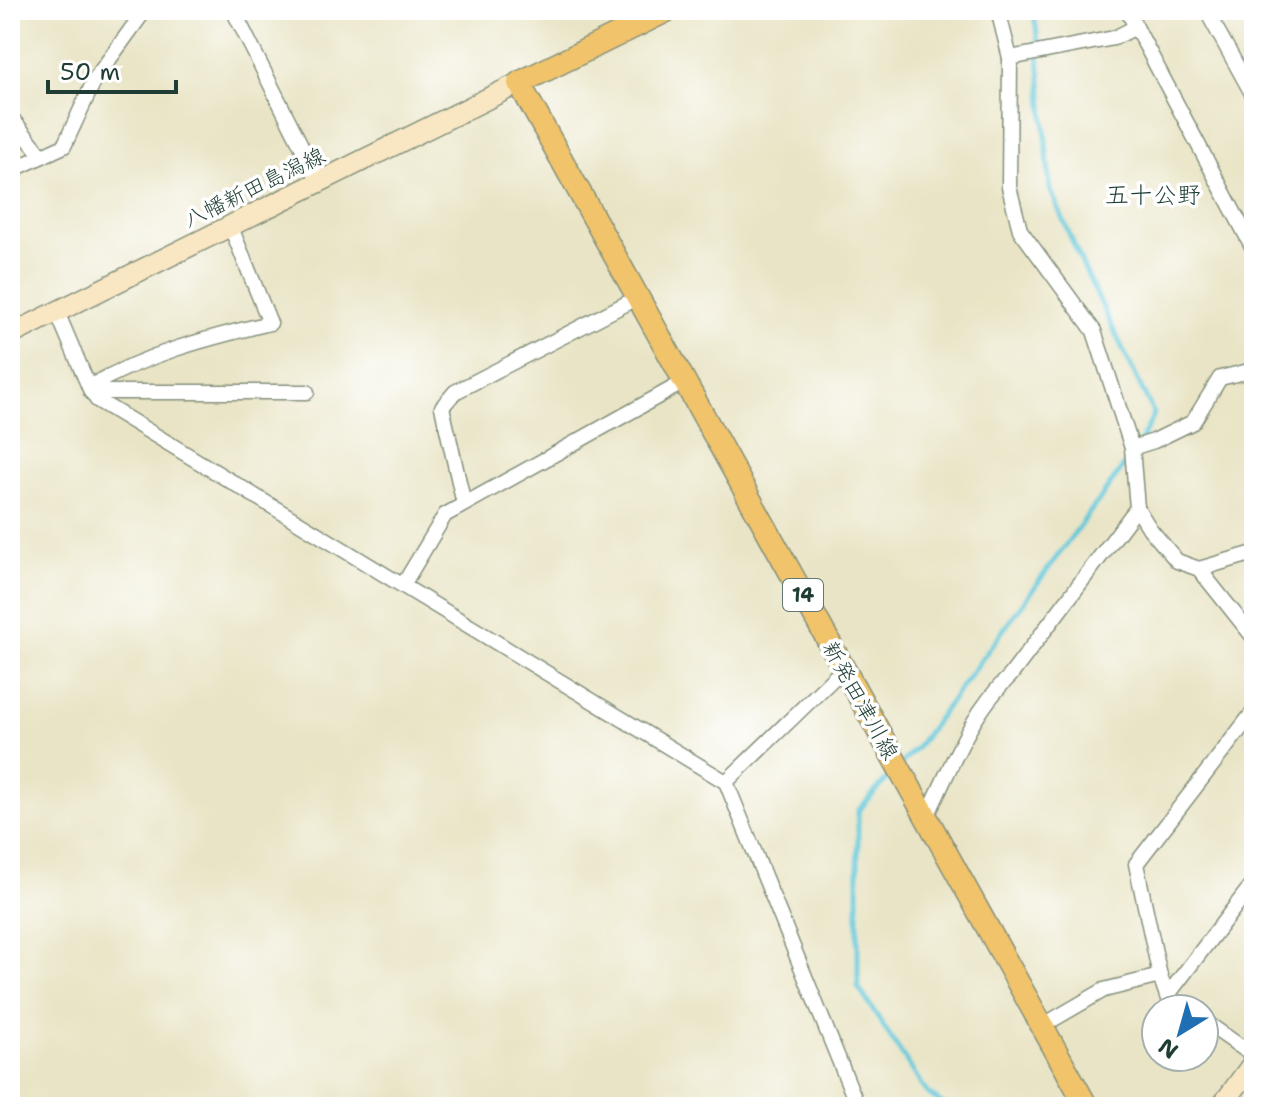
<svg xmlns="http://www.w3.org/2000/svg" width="1264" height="1117" viewBox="0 0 1264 1117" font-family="'Shantell Sans','Klee One',sans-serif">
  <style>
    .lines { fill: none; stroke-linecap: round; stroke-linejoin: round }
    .stream { stroke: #5ec7d9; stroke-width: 5 }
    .street-casing { stroke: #84907c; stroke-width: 17 }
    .secondary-casing { stroke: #84907c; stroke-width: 23 }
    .primary-casing { stroke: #84907c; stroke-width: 25 }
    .street { stroke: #fff; stroke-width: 14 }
    .secondary { stroke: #f9e7c3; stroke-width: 20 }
    .primary { stroke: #f1c36a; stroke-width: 22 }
    .labels { text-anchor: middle; stroke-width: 7; stroke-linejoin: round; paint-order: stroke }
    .shield { fill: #fff; stroke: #627771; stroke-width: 2 }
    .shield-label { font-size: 20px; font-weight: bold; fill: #1f3d34 }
    .street-label { font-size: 22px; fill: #1f3d34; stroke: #fff }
    .neighbourhood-label { font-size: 24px; fill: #1f3d34; stroke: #fff }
  </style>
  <rect width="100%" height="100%" fill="#fff"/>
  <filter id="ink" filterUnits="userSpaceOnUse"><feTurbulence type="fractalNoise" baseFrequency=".0125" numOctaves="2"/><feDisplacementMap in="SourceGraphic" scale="16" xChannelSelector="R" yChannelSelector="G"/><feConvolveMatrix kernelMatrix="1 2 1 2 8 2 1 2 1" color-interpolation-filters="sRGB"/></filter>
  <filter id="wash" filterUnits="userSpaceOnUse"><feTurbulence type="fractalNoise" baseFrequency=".006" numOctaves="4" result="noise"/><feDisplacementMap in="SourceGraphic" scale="32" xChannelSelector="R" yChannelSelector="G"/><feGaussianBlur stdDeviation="1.8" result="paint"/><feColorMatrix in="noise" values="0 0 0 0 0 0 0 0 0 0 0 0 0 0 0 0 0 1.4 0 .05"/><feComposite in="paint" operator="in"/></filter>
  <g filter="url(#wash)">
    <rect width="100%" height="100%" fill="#e9e4c5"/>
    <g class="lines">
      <g class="stream">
        <path d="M 1033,10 L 1037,32 L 1050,189 L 1083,266 L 1154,414 L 1141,441"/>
        <path d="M 903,762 L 917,747 L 1129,459"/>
        <path d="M 893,772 L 858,811 L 858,987 L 927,1093 L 948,1107"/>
      </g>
    </g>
  </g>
  <g filter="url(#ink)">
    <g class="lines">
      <g class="street-casing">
        <g id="street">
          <path d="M 233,10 L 319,181"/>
          <path d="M 1127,10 L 1254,250"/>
          <path d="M 1206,10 L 1254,97"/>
          <path d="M 1010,58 L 1114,38 L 1136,27"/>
          <path d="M 10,116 L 42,156"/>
          <path d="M 10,171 L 64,146 L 95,79 L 145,10"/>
          <path d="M 10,312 L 19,330"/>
          <path d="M 57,312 L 89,387 L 97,400 L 726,782 L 858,1107"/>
          <path d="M 89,387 C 146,354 207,338 270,323 L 230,225"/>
          <path d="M 91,392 L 307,392"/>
          <path d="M 1132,448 L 1154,441 L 1193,422 L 1220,378 L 1249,371"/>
          <path d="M 464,504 L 442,407 L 455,392 L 637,298"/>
          <path d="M 1137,508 L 1150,529 L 1177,561 L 1199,569 L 1254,638"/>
          <path d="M 1199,569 L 1254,553"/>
          <path d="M 403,585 L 445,515 L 684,382"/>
          <path d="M 726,782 L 843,669"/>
          <path d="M 926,818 C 950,770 970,713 1010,676 L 1137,508 L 1132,448 L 1094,331 L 1020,230 L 1009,187 L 1010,58 L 998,10"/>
          <path d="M 1167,996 L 1254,882"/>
          <path d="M 1186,1009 L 1167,996 L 1160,976 L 1136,864 L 1254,711"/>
          <path d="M 1204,1021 L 1254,1056"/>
          <path d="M 1042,1026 L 1104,990 L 1160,976"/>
        </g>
      </g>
      <g class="secondary-casing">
        <g id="secondary">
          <path d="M 10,335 L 519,83"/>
          <path d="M 1221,1107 L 1254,1062"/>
        </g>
      </g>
      <g class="primary-casing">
        <path id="primary" d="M 668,10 L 519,83 L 1087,1107"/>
      </g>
      <use href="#street" class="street"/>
      <use href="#secondary" class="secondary"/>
      <use href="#primary" class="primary"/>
    </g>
  </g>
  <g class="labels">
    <rect class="shield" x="783" y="579" width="40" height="32" rx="6"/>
    <g class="shield-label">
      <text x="803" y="602">14</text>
    </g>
    <g class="street-label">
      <text transform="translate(254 187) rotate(-26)" y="8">八幡新田島潟線</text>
      <text transform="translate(861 700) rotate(61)" y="8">新発田津川線</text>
    </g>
    <g class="neighbourhood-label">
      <text x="1153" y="203">五十公野</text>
    </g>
  </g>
  <rect width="1264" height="1117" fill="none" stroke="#fff" stroke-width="40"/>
  <g transform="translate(1180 1033) rotate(217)"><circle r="38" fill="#ffffff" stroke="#a5b1ae" stroke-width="2"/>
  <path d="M0-6L14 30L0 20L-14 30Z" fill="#1f6fb2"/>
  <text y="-12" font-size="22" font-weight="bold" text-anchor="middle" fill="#1f3d34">N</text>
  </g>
  <path d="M48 80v12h128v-12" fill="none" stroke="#1f3d34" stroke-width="4"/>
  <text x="60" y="80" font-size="24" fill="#1f3d34" stroke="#ffffff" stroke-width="6" paint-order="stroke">50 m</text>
</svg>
